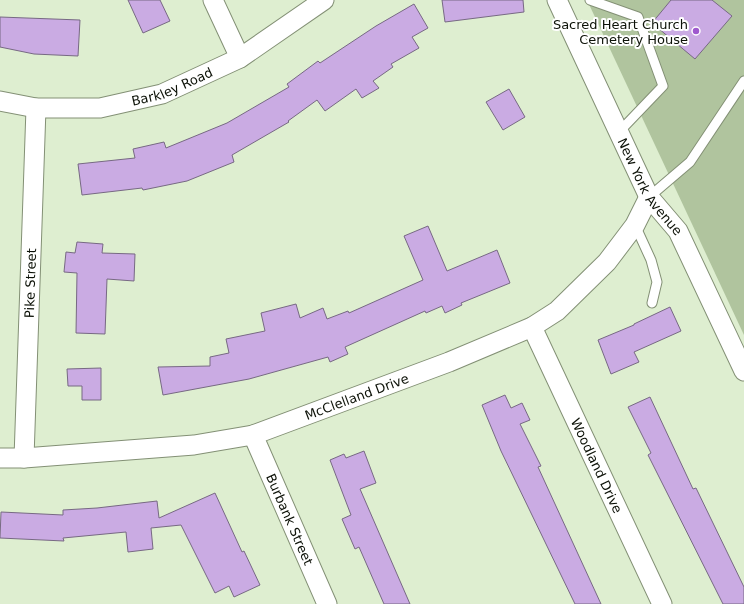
<svg xmlns="http://www.w3.org/2000/svg" width="744" height="604" viewBox="0 0 744 604" font-family="'DejaVu Sans',sans-serif">
  <style>
    .green { fill: #b0c49e }
    .building { fill: #caabe3; stroke: #776983 }
    .lines { fill: none; stroke-linecap: round; stroke-linejoin: round }
    .lane-casing { stroke: #839075; stroke-width: 11 }
    .street-casing { stroke: #839075; stroke-width: 21 }
    .lane { stroke: #fff; stroke-width: 9 }
    .street { stroke: #fff; stroke-width: 19 }
    .poi-dot { fill: #9f59ce; stroke: #fff; stroke-width: 1.5 }
    .labels { text-anchor: middle; stroke-width: 4; stroke-linejoin: round; paint-order: stroke }
    .poi-label { font-size: 13px; fill: #0c1107; stroke: #fff; text-anchor: end }
    .street-label { font-size: 13px; fill: #0c1107; stroke: #fff }
  </style>
  <rect width="100%" height="100%" fill="#deeed0"/>
  <path class="green" d="M 587,0 L 744,0 L 744,335 Z"/>
  <g class="building">
    <path d="M 128,0 L 160,0 L 170,21 L 143,33 Z"/>
    <path d="M 442,0 L 523,0 L 524,12 L 445,22 Z"/>
    <path d="M 671,0 L 712,0 L 732,16 L 695,59 L 652,23 Z"/>
    <path d="M 414,4 L 428,28 L 412,37 L 419,48 L 391,64 L 393,67 L 373,81 L 379,88 L 362,98 L 356,89 L 325,111 L 317,100 L 288,121 L 289,122 L 232,155 L 234,162 L 187,181 L 143,190 L 142,188 L 82,195 L 78,164 L 135,158 L 133,149 L 164,142 L 166,148 L 227,123 L 289,87 L 287,84 L 318,61 L 320,63 L 376,26 Z"/>
    <path d="M 0,17 L 80,20 L 78,56 L 34,54 L 0,47 Z"/>
    <path d="M 509,89 L 525,117 L 503,130 L 486,102 Z"/>
    <path d="M 428,226 L 447,271 L 497,250 L 510,283 L 461,303 L 462,305 L 445,313 L 442,306 L 426,313 L 425,311 L 345,347 L 348,354 L 330,362 L 328,357 L 249,379 L 163,395 L 158,367 L 210,366 L 210,357 L 229,353 L 226,339 L 265,331 L 261,313 L 296,304 L 300,318 L 323,308 L 327,319 L 348,311 L 349,313 L 423,280 L 404,236 Z"/>
    <path d="M 77,242 L 103,244 L 102,253 L 135,254 L 134,281 L 107,279 L 105,334 L 76,333 L 77,273 L 64,272 L 66,252 L 75,253 Z"/>
    <path d="M 670,307 L 681,331 L 634,352 L 639,362 L 611,374 L 598,340 L 634,325 L 634,324 Z"/>
    <path d="M 101,368 L 101,400 L 82,400 L 82,386 L 68,386 L 67,369 Z"/>
    <path d="M 505,395 L 511,408 L 522,403 L 530,420 L 520,424 L 541,466 L 538,467 L 601,604 L 575,604 L 501,451 L 482,405 Z"/>
    <path d="M 650,397 L 693,489 L 696,488 L 744,587 L 744,604 L 723,604 L 648,455 L 651,453 L 628,407 Z"/>
    <path d="M 364,451 L 376,483 L 360,489 L 410,604 L 384,604 L 359,547 L 355,549 L 342,519 L 351,515 L 330,460 L 344,454 L 346,458 Z"/>
    <path d="M 215,493 L 242,552 L 244,551 L 260,585 L 234,597 L 229,586 L 215,593 L 181,525 L 151,528 L 153,549 L 128,552 L 126,532 L 63,538 L 64,541 L 0,538 L 1,512 L 63,515 L 63,510 L 97,508 L 157,501 L 159,518 Z"/>
  </g>
  <g class="lines">
    <g class="lane-casing">
      <g id="lane">
        <path d="M 590,0 L 638,17 L 663,86 L 618,133"/>
        <path d="M 649,197 L 690,162 L 744,81"/>
        <path d="M 635,225 L 651,260 L 657,282 L 652,303"/>
      </g>
    </g>
    <g class="street-casing">
      <g id="street">
        <path d="M 213,0 L 240,58"/>
        <path id="s1" d="M 557,0 L 649,197 L 678,231 L 744,371"/>
        <path id="s2" d="M 0,101 L 36,108 L 100,108 L 162,94 L 240,58 L 324,0"/>
        <path id="s3" d="M 532,327 L 662,604"/>
        <path id="s4" d="M 253,435 L 327,604"/>
        <path id="s5" d="M 0,458 L 24,458 L 194,445 L 253,435 L 449,362 L 532,327 L 557,311 L 607,262 L 635,225 L 649,197"/>
        <path id="s6" d="M 24,458 L 36,108"/>
      </g>
    </g>
    <use href="#lane" class="lane"/>
    <use href="#street" class="street"/>
  </g>
  <circle class="poi-dot" cx="696" cy="31" r="4"/>
  <g class="labels">
    <g class="poi-label">
      <text x="688" y="29">Sacred Heart Church<tspan x="688" dy="15">Cemetery House</tspan></text>
    </g>
    <g class="street-label">
      <text dy="5" stroke="none"><textPath href="#s2" startOffset="176">Barkley Road</textPath></text>
      <text dy="5" stroke="none"><textPath href="#s1" startOffset="209">New York Avenue</textPath></text>
      <text dy="5" stroke="none"><textPath href="#s6" startOffset="175">Pike Street</textPath></text>
      <text dy="5" stroke="none"><textPath href="#s5" startOffset="365">McClelland Drive</textPath></text>
      <text dy="5" stroke="none"><textPath href="#s3" startOffset="153">Woodland Drive</textPath></text>
      <text dy="5" stroke="none"><textPath href="#s4" startOffset="92">Burbank Street</textPath></text>
    </g>
  </g>
</svg>
